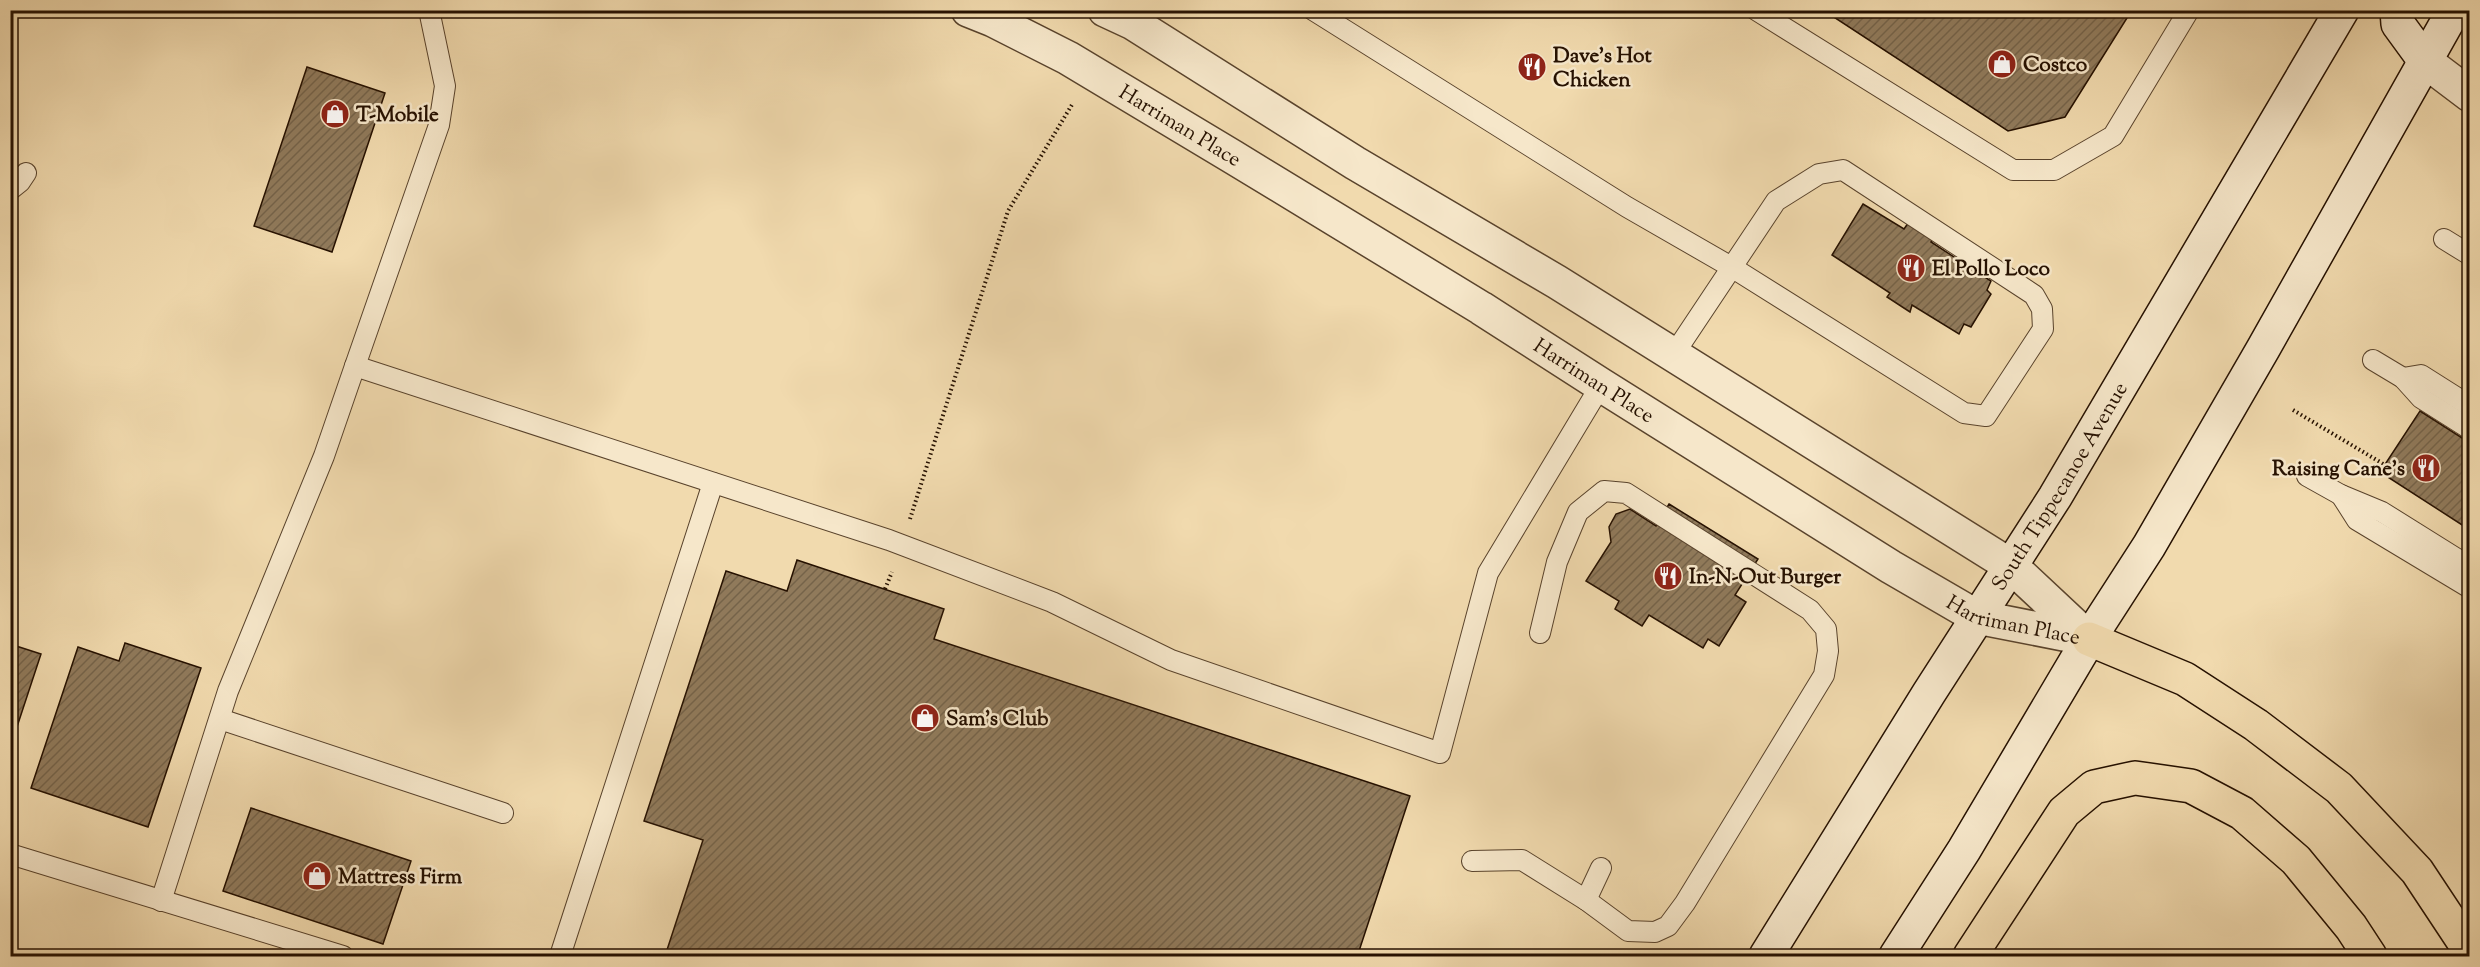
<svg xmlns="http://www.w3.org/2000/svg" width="2480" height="967" viewBox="0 0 2480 967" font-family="'Sorts Mill Goudy',serif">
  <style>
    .building { fill: url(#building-hatch); stroke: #261101; stroke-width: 1.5 }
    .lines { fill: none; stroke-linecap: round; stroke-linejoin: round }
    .service-casing { stroke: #59432c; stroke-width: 22 }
    .minor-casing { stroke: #59432c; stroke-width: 36 }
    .tertiary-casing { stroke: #59432c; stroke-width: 36 }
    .secondary-casing { stroke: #261101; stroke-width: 36 }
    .motorway-casing { stroke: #261101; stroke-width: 36 }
    .path { stroke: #261101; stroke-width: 4; stroke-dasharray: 1.5 3; stroke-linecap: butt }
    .service { stroke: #f6e7ca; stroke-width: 20 }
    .minor { stroke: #f6e7ca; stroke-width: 33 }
    .tertiary { stroke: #f6e7ca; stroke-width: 33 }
    .secondary { stroke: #f6e7ca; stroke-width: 33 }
    .motorway { stroke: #f1daae; stroke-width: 33 }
    .labels { text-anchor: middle; stroke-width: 5; stroke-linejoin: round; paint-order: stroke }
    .poi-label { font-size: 21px; font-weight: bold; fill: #261101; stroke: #f6e7ca; text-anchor: start }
    .street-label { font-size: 21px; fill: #261101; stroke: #f6e7ca }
  </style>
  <defs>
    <pattern id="building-hatch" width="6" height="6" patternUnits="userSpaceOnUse" patternTransform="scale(1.5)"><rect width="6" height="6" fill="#907a5b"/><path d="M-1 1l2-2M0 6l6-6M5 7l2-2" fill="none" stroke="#756349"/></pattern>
  </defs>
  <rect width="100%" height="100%" fill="#f1daae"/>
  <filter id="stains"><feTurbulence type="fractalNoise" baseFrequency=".00333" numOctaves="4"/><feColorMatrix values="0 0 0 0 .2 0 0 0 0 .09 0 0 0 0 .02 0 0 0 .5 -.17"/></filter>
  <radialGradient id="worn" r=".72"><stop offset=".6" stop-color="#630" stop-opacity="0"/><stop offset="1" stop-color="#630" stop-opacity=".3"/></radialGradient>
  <g class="building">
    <path d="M 1823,10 L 2132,10 L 2065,117 L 2008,131 Z"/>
    <path d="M 307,67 L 385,93 L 332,252 L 254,226 Z"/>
    <path d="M 1863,204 L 1904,229 L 1913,216 L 1937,232 L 1931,242 L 1991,281 L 1987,290 L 1991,294 L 1971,327 L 1964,324 L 1959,334 L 1912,305 L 1910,312 L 1887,297 L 1890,293 L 1832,255 Z"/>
    <path d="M 2420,411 L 2470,443 L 2470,530 L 2380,472 Z"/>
    <path d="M 1669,504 L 1758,559 L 1735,595 L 1746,602 L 1719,646 L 1708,639 L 1703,648 L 1649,615 L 1642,626 L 1615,609 L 1619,601 L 1586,581 L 1611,542 L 1609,527 L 1616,514 L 1630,509 L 1656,526 Z"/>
    <path d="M 797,560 L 944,609 L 934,639 L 1410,796 L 1359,951 L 1374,956 L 665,956 L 703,840 L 644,821 L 726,571 L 787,591 Z"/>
    <path d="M 125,643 L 201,668 L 148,827 L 31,788 L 78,647 L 119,661 Z"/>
    <path d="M 10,644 L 41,654 L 10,748 Z"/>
    <path d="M 251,808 L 411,861 L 383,944 L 223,891 Z"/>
  </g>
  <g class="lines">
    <g class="service-casing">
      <g id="service">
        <path d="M 429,10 L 445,86 L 439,125 L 355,366 L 889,540 L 1052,602 L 1171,660 L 1440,753 L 1488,573 L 1601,385"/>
        <path d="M 1313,10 L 1627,207 L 1733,268 L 1964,413 L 1986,416 L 2043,329 L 2042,309 L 2034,295 L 1843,170 L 1819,174 L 1776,201 L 1674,354"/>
        <path d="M 1756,10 L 2013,170 L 2054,170 L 2113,136 L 2189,10"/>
        <path d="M 10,190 L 20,182 L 26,173"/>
        <path d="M 2444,239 L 2470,255"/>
        <path d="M 2373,360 L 2403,378 L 2421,398 L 2470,429"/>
        <path d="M 2403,378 L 2421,375 L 2470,406"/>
        <path d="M 2307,476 L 2341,495 L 2382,512 L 2470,567"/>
        <path d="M 2341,495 L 2357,520 L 2470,588"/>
        <path d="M 1540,633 L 1557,562 L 1578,512 L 1604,491 L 1626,493 L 1810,610 L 1826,629 L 1828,651 L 1824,675 L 1685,903 L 1668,926 L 1655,932 L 1628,931 L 1586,900"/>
        <path d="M 220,719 L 503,813"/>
        <path d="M 10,854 L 343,956"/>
        <path d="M 1472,861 L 1522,860 L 1586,900 L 1601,868"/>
        <path d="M 161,901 L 228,691 L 324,456 L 355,366"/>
        <path d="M 560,956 L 713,483"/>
      </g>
    </g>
    <g class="minor-casing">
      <path id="minor" d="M 2425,61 L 2470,95"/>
    </g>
    <g class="tertiary-casing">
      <g id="tertiary">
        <path id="s1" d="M 968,10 L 993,20 L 1068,58 L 1233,157 L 1481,308 L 1601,385 L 1891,567 L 1977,617 L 2089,639"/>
        <path d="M 1105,10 L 1133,23 L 1355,163 L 1557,282 L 2011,566 L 2089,639"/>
      </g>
    </g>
    <g class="secondary-casing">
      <g id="secondary">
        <path d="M 2397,10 L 2398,24 L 2425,61"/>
        <path id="s2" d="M 1766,956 L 1929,693 L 2055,497 L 2342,10"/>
        <path d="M 1896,956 L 1964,850 L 2089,639 L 2149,546 L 2263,349 L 2454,10"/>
      </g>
    </g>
    <g class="motorway-casing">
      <g id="motorway">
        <path d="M 2089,639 L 2185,679 L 2256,725 L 2339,788 L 2417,871 L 2470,951"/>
        <path d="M 1970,956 L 2064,812 L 2094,787 L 2135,778 L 2191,786 L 2242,813 L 2296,860 L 2351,927 L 2370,956"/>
      </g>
    </g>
    <g class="path">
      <path d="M 2293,410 L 2385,465"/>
      <path d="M 910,519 L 1008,211 L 1073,103"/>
      <path d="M 885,589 L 892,572"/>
    </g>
    <use href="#service" class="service"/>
    <use href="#minor" class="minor"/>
    <use href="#tertiary" class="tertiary"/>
    <use href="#secondary" class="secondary"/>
    <use href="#motorway" class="motorway"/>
  </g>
  <defs>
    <g id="shop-disc" transform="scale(1.5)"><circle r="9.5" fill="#8f2418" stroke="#f6e7ca"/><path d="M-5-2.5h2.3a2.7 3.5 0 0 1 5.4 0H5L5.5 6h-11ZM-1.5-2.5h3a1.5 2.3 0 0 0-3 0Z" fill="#fff"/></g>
    <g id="restaurant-disc" transform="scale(1.5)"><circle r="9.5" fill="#8f2418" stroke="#f6e7ca"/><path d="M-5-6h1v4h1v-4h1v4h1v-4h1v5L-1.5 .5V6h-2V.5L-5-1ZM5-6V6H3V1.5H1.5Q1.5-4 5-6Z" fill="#fff"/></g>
  </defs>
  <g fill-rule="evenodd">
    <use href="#shop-disc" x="2002" y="64"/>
    <use href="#restaurant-disc" x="1532" y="67"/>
    <use href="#shop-disc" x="335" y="114"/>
    <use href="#restaurant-disc" x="1911" y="268"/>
    <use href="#restaurant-disc" x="2426" y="468"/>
    <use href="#restaurant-disc" x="1668" y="576"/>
    <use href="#shop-disc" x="925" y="718"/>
    <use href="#shop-disc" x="317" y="876"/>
  </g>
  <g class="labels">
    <g class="poi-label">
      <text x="1553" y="62">Dave's Hot<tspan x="1553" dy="24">Chicken</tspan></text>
      <text x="2023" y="71">Costco</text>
      <text x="356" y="121">T-Mobile</text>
      <text x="1932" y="275">El Pollo Loco</text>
      <text x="2405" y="475" text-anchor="end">Raising Cane's</text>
      <text x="1689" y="583">In-N-Out Burger</text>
      <text x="946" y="725">Sam's Club</text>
      <text x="338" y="883">Mattress Firm</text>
    </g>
    <g class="street-label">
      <text dy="7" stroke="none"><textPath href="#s1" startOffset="242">Harriman Place</textPath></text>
      <text dy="7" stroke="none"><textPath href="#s1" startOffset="728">Harriman Place</textPath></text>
      <text dy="7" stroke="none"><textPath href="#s2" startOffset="554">South Tippecanoe Avenue</textPath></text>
      <text dy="7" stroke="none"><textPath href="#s1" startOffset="1214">Harriman Place</textPath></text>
    </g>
  </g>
  <rect width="2480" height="967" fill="none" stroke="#f1daae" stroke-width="36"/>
  <rect x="12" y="12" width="2456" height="943" fill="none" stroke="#261101" stroke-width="3"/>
  <rect x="18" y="18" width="2444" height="931" fill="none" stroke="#261101" stroke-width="1.5"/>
  <rect width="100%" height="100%" filter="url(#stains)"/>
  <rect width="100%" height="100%" fill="url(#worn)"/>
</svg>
